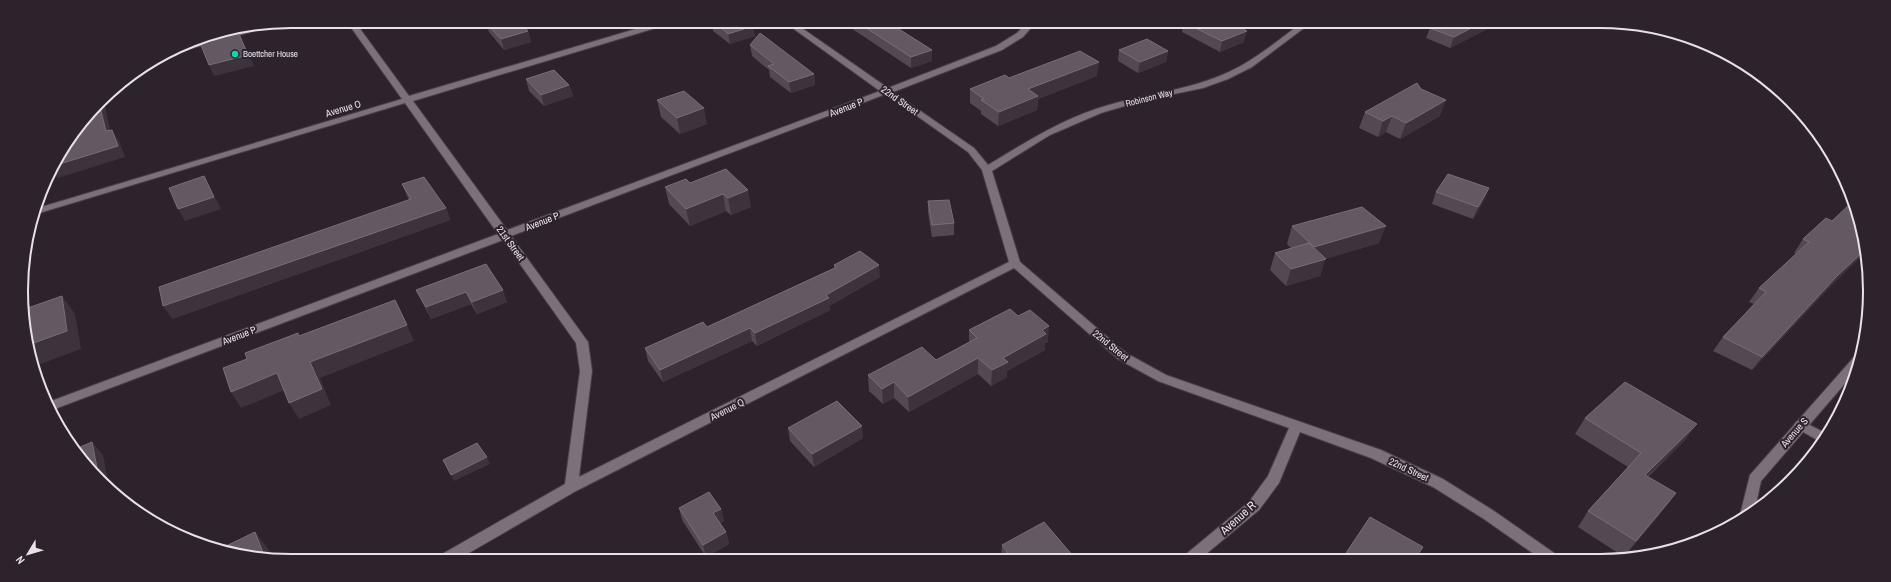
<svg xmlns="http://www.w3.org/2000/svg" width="1891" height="582" viewBox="0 0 1891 582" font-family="'Archivo Narrow',sans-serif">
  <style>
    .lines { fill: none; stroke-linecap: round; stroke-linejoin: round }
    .minor-casing { stroke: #484048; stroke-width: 2 }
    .tertiary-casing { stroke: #484048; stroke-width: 2 }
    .minor { fill: #7c707c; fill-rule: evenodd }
    .tertiary { fill: #7c707c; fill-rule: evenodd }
    .wall { fill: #524952 }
    .shaded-wall { fill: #3d333d }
    .building { fill: #625962; stroke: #776e77 }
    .poi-dot { fill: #0fd5b4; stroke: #2d232d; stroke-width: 1.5 }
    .labels { text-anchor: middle; stroke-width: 4; stroke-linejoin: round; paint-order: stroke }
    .far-poi-label { font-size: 9px; fill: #e8e2e8; stroke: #2d232d; text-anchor: start }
    .far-street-label { font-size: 9px; fill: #e8e2e8; stroke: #2d232d }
    .street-label { font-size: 10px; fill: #e8e2e8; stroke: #2d232d }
    .near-street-label { font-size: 12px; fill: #e8e2e8; stroke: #2d232d }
    .rim { fill: none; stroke: #e8e2e8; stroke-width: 2 }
  </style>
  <rect width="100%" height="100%" fill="#2d232d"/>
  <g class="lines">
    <g class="minor-casing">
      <g id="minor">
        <path d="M 1303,22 L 1312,22 L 1252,67 L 1228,79 L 1203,88 L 1145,100 L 1101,113 L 1050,135 L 992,171 L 1020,262 L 1126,353 L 1166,375 L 1381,450 L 1443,479 L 1494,511 L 1557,555 L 1559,559 L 1541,559 L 1484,519 L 1433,487 L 1371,458 L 1300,432 L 1279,483 L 1259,510 L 1200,559 L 1183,559 L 1185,555 L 1249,502 L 1268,476 L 1289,428 L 1158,381 L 1118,359 L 1014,268 L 576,491 L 455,561 L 435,561 L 437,557 L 565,484 L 580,371 L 576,343 L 503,240 L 52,410 L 49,411 L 46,403 L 498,234 L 405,103 L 36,214 L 38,208 L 402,99 L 350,26 L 358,26 L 409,96 L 649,25 L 660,25 L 659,27 L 413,101 L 507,230 L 880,91 L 787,24 L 796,24 L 888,88 L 996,46 L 1017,33 L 1027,23 L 1035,23 L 1023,37 L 1002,50 L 893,92 L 974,148 L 988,165 C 1023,144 1057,122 1096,109 C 1137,95 1182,92 1222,75 C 1252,63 1277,41 1303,22 ZM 886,94 L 968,152 L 982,170 L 1009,262 L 579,477 L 592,371 L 588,342 L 511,236 Z"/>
        <path d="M 259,26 L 272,26 L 178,52 L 172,51 L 180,46 Z"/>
        <path d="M 1800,420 L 1827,434 L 1819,441 L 1796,428 L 1794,425 L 1796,422 Z"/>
      </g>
    </g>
    <g class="tertiary-casing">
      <path id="tertiary" d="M 1860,355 L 1854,373 L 1761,481 L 1755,509 L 1742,518 L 1740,515 L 1750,475 L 1855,356 Z"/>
    </g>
    <use href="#minor" class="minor"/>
    <use href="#tertiary" class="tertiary"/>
  </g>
  <g class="wall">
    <path d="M 1510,21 L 1504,24 L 1499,23 L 1450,48 L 1426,38 L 1430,28 L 1442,22 Z"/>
    <path d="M 1247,22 L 1238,27 L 1244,42 L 1220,52 L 1182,32 L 1183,23 Z"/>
    <path d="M 967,23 L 1000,23 L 998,29 L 967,25 Z"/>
    <path d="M 712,24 L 751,24 L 755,36 L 730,44 L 713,31 Z"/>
    <path d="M 845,24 L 891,24 L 932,50 L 932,61 L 911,68 Z"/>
    <path d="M 487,25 L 522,25 L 528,31 L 531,42 L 504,50 L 489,32 Z"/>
    <path d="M 750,45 L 814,74 L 815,85 L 791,93 L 770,77 L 769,70 L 752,56 Z"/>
    <path d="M 1119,50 L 1168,51 L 1166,62 L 1138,73 L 1118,61 Z"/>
    <path d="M 1097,76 L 1038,99 L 1037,110 L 998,126 L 981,114 L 981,111 L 970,103 L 970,89 Z"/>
    <path d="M 526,79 L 569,85 L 573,96 L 544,106 L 529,91 Z"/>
    <path d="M 1421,89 L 1440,116 L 1400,139 L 1386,132 L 1378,137 L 1359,128 L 1365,112 Z"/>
    <path d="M 657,100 L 707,124 L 680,134 L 661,117 Z"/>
    <path d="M 726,169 L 751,207 L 731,215 L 726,211 L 690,226 L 669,204 L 665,187 L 690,183 Z"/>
    <path d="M 402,184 L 446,208 L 450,220 L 172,319 L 409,200 L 407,196 Z"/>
    <path d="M 1489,188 L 1484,200 L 1473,219 L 1432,204 L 1436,192 Z"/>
    <path d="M 928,201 L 954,223 L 954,235 L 932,237 L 928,213 Z"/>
    <path d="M 1826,218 L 1827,290 L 1752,370 L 1713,351 L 1723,337 L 1754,304 L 1749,302 L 1759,288 L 1796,254 L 1794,253 L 1803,239 Z"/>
    <path d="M 1292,226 L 1379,243 L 1325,259 L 1320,276 L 1286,286 L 1270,270 L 1275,253 L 1291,248 L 1287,244 Z"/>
    <path d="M 486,264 L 507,302 L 477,314 L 471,304 L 431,319 L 422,302 L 416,290 Z"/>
    <path d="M 834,265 L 880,277 L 829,306 L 830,310 L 757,346 L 752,341 L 663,382 L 648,361 L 645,348 L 707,327 L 834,268 Z"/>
    <path d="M 969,330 L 1048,342 L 1045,343 L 1045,350 L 1007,371 L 1007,377 L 991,386 L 978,374 L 909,412 L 894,398 L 883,404 L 869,391 L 868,375 L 936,360 L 969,342 Z"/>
    <path d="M 1585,418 L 1686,439 L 1648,477 L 1676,493 L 1664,509 L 1624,557 L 1578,527 L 1588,511 L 1628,467 L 1575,434 Z"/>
    <path d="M 788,428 L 863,438 L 814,467 L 790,441 Z"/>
    <path d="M 679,508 L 721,509 L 724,521 L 720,523 L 726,532 L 729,544 L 706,557 L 682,520 Z"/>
    <path d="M 1002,545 L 1074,557 L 1074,560 L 1003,560 L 1001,558 Z"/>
  </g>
  <g class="shaded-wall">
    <path d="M 1485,21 L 1500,21 L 1499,23 L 1450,48 L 1454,37 Z"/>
    <path d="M 1505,21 L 1510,21 L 1504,24 Z"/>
    <path d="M 1228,22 L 1247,22 L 1226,33 Z"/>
    <path d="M 998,23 L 1000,23 L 998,29 Z"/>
    <path d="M 753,26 L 755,36 L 730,44 L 728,34 Z"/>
    <path d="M 236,27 L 254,66 L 214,76 L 209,65 Z"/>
    <path d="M 528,31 L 531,42 L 504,50 L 501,39 Z"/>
    <path d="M 1247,31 L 1244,42 L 1220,52 L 1222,41 Z"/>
    <path d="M 932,50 L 932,61 L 911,68 L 911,57 Z"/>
    <path d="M 1168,51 L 1166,62 L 1138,73 L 1140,62 Z"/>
    <path d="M 1099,62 L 1097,76 L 1038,99 L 1037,110 L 998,126 L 999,112 L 1028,89 Z"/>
    <path d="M 814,74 L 815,85 L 791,93 L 789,82 Z"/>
    <path d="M 569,85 L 573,96 L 544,106 L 541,95 Z"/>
    <path d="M 1446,100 L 1440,116 L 1400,139 L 1406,123 Z"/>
    <path d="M 101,101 L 105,106 L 113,143 L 106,131 L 99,103 Z"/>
    <path d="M 704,108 L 707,124 L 680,134 L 677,118 Z"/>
    <path d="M 1392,116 L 1386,132 L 1378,137 L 1383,121 Z"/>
    <path d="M 112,130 L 119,141 L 125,157 L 58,178 L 51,168 L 53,166 Z"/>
    <path d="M 204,176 L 221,209 L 185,221 L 178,209 Z"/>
    <path d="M 1489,188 L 1484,200 L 1473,219 L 1478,207 Z"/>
    <path d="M 748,190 L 751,207 L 731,215 L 728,198 Z"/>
    <path d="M 723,194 L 726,211 L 690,226 L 686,209 Z"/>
    <path d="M 446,208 L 450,220 L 172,319 L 163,306 Z"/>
    <path d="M 1386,226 L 1379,243 L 1325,259 L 1320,276 L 1286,286 L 1291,269 L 1309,263 L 1314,247 Z"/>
    <path d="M 1866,249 L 1866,252 L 1827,290 L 1752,370 L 1762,357 L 1837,276 Z"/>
    <path d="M 879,265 L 880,277 L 829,306 L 830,310 L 757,346 L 755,333 Z"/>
    <path d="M 503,290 L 507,302 L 477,314 L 472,302 Z"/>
    <path d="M 466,292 L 471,304 L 431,319 L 426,307 Z"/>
    <path d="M 62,296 L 75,314 L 81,349 L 32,367 L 30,361 L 28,345 Z"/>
    <path d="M 407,325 L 414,341 L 320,378 L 331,405 L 299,419 L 289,403 L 310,362 Z"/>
    <path d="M 1049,326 L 1048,342 L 1045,343 L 1045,350 L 1007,371 L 1007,377 L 991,386 L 992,370 L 1003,358 L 1042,330 Z"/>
    <path d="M 750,328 L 752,341 L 663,382 L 660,370 Z"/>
    <path d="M 978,358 L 978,374 L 909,412 L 908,397 Z"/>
    <path d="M 277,373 L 287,389 L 241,408 L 231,392 Z"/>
    <path d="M 894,382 L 894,398 L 883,404 L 882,389 Z"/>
    <path d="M 1697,424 L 1686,439 L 1633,490 L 1645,475 Z"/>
    <path d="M 862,426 L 863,438 L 814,467 L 812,454 Z"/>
    <path d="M 92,442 L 103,455 L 109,485 L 96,473 Z"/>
    <path d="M 487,457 L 490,464 L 454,481 L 451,475 Z"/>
    <path d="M 1676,493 L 1664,509 L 1624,557 L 1636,541 Z"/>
    <path d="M 721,509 L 724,521 L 716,525 L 713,513 Z"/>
    <path d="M 255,532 L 269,550 L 272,559 L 265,558 Z"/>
    <path d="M 726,532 L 729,544 L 706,557 L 703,545 Z"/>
    <path d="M 1074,557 L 1074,560 L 1069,560 Z"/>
  </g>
  <g class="building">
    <path d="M 1485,21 L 1454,37 L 1430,28 L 1442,22 Z"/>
    <path d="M 1229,22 L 1247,31 L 1222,41 L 1185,23 Z"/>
    <path d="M 717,24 L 751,24 L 753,26 L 728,34 Z"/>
    <path d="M 860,24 L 891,24 L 932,50 L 911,57 Z"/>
    <path d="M 488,25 L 522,25 L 528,31 L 501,39 Z"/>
    <path d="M 236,27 L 248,55 L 209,65 L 198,38 Z"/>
    <path d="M 760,33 L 814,74 L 789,82 L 768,66 L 774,64 L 750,45 Z"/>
    <path d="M 1147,39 L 1168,51 L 1140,62 L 1119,50 Z"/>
    <path d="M 1080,51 L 1099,62 L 1028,89 L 1038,96 L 999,112 L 981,100 L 984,99 L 970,89 L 1005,75 L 1009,78 Z"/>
    <path d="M 554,70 L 569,85 L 541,95 L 526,79 Z"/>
    <path d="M 1417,83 L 1421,89 L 1446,100 L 1406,123 L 1392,116 L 1383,121 L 1365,112 Z"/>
    <path d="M 684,91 L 704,108 L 677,118 L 657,100 Z"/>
    <path d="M 99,103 L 106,131 L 112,130 L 118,146 L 53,166 L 69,138 L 81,135 L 79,125 Z"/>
    <path d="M 726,169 L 748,190 L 728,198 L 723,194 L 686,209 L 665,187 L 686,179 L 690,183 Z"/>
    <path d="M 1448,174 L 1489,188 L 1478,207 L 1436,192 Z"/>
    <path d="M 204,176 L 214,197 L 178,209 L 169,188 Z"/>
    <path d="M 424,177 L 446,208 L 163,306 L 159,287 L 411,199 L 402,184 Z"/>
    <path d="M 949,200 L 954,223 L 932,225 L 928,201 Z"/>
    <path d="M 1852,202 L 1854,203 L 1865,239 L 1866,249 L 1837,276 L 1762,357 L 1723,337 L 1766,292 L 1759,288 L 1809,242 L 1803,239 L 1826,218 L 1832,221 Z"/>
    <path d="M 1362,207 L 1386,226 L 1314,247 L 1292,226 Z"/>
    <path d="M 1309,243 L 1326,259 L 1291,269 L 1275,253 Z"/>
    <path d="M 860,251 L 879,265 L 826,295 L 829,298 L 755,333 L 750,328 L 660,370 L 645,348 L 703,322 L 707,327 L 837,267 L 834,265 Z"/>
    <path d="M 486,264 L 503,290 L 472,302 L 466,292 L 426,307 L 416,290 Z"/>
    <path d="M 62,296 L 67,331 L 28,345 L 22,310 Z"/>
    <path d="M 395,300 L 407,325 L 310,362 L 322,389 L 289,403 L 277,373 L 231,392 L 223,368 L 247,359 L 245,353 L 298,333 L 299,336 Z"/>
    <path d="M 1010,309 L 1018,316 L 1030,310 L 1049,326 L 1042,330 L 1046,334 L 1003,358 L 1008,362 L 992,370 L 978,358 L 908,397 L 894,382 L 882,389 L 868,375 L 922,347 L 936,360 L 977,338 L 969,330 Z"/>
    <path d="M 1625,382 L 1697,424 L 1645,475 L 1676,493 L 1636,541 L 1588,511 L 1641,453 L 1585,418 Z"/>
    <path d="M 837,401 L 862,426 L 812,454 L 788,428 Z"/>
    <path d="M 92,442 L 98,473 L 96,473 L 77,455 L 73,450 Z"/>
    <path d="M 477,443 L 487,457 L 451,475 L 443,460 Z"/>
    <path d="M 709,492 L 721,509 L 713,513 L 726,532 L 703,545 L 679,508 Z"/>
    <path d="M 1370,517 L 1423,547 L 1415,559 L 1342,559 Z"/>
    <path d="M 1044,522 L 1074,557 L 1069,560 L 1013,560 L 1002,545 Z"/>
    <path d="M 255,532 L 265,558 L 238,556 L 218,550 Z"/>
    <path d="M 953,556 L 957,560 L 947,560 Z"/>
  </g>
  <circle class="poi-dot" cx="235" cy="54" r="4"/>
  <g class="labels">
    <g class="far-poi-label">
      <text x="243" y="57">Boettcher House</text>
    </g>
    <g class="far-street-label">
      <text transform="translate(1149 98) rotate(-14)" y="3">Robinson Way</text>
    </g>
    <g class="street-label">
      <text transform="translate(900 100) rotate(35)" y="4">22nd Street</text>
      <text transform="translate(846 107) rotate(-21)" y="4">Avenue P</text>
      <text transform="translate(343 108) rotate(-17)" y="4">Avenue O</text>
      <text transform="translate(542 221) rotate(-21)" y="4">Avenue P</text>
      <text transform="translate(511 243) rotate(54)" y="4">21st Street</text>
      <text transform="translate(239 335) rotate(-21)" y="4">Avenue P</text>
      <text transform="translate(1111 345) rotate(39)" y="4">22nd Street</text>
      <text transform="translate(727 409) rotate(-27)" y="4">Avenue Q</text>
      <text transform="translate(1794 432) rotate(-49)" y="4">Avenue S</text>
      <text transform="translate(1409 469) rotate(25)" y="4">22nd Street</text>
    </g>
    <g class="near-street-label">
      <text transform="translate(1238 518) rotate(-42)" y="4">Avenue R</text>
    </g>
  </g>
  <path d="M0 0H1891V582H0ZM291 28H1600A263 263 0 0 1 1863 291V291A263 263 0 0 1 1600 554H291A263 263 0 0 1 28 291V291A263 263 0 0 1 291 28Z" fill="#2d232d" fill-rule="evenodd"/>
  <path class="rim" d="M291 28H1600A263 263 0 0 1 1863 291V291A263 263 0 0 1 1600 554H291A263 263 0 0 1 28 291V291A263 263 0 0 1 291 28Z"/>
  <g transform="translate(28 554) rotate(232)" stroke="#2d232d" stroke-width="3" paint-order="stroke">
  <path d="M0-3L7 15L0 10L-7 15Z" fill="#e8e2e8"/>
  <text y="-6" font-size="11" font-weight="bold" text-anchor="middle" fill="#e8e2e8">N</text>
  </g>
</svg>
